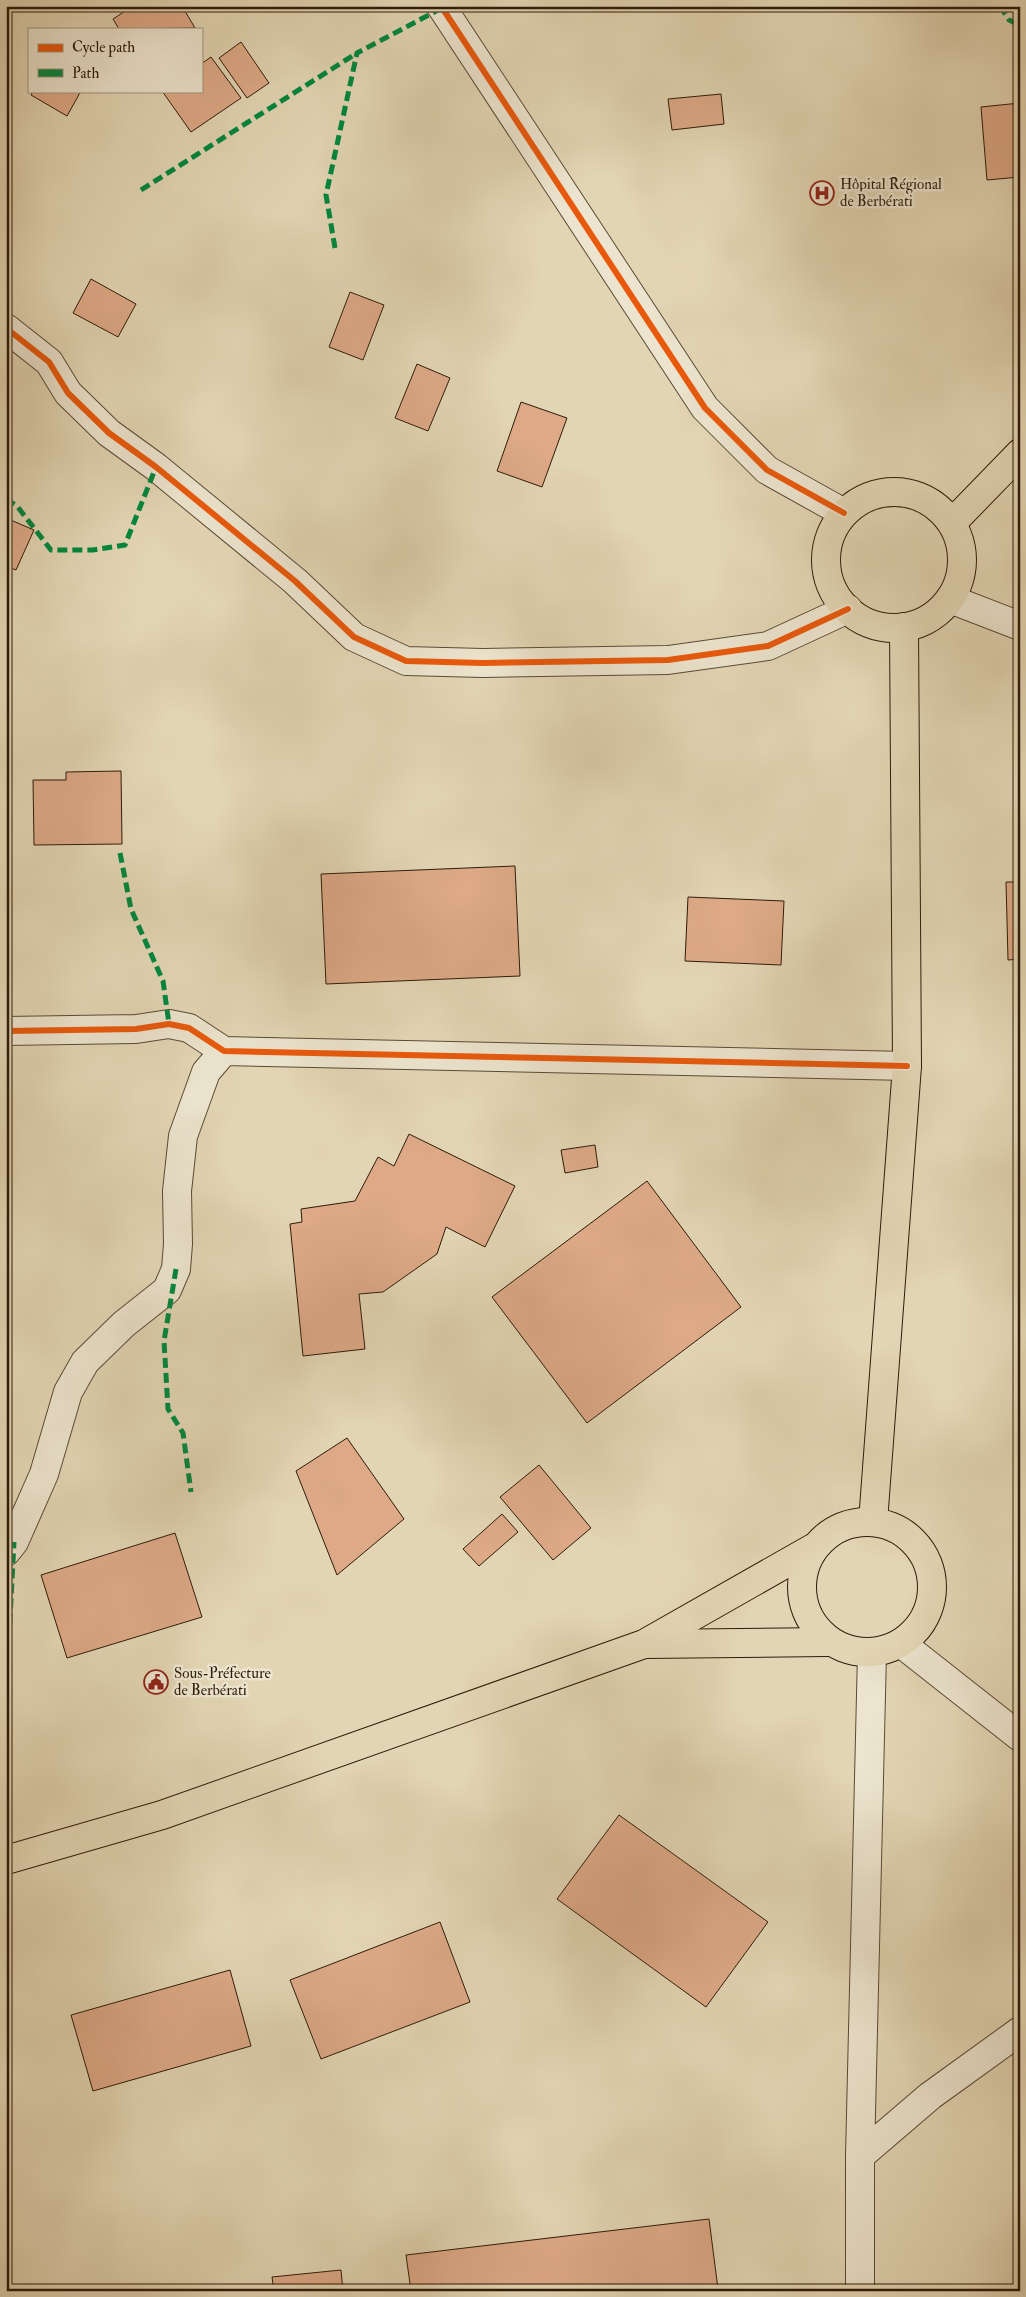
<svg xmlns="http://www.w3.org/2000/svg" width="1026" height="2297" viewBox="0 0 1026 2297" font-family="'IM FELL Double Pica',serif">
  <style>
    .building { fill: #dda987; stroke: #2e1b09 }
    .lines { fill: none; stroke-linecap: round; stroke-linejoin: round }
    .minor-casing { stroke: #5b4a34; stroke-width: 30 }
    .tertiary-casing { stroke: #5b4a34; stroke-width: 30 }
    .primary-casing { stroke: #2e1b09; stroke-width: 30 }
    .minor { stroke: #ece4ce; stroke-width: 28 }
    .tertiary { stroke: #ece4ce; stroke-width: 28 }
    .primary { stroke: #e2d5b3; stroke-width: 28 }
    .quiet { stroke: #00873e; stroke-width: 5; stroke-dasharray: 10 5; stroke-linecap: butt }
    .cycleway-casing { stroke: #ece4ce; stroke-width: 9 }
    .cycleway { stroke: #e8590c; stroke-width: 6 }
    .labels { text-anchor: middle; stroke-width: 5; stroke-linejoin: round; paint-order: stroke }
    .poi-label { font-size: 15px; fill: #2e1b09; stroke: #ece4ce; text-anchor: start }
  </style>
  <rect width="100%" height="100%" fill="#e2d5b3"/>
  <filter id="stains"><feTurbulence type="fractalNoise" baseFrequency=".004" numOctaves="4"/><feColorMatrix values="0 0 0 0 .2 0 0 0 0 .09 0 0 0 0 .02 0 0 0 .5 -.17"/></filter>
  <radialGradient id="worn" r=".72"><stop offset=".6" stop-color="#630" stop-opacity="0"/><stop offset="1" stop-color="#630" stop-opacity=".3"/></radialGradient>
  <g class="building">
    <path d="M 133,6 L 182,6 L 195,28 L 119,29 L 113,19 Z"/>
    <path d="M 241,42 L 269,83 L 247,98 L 219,58 Z"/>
    <path d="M 211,57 L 241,98 L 191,132 L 162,91 L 201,91 L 201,64 Z"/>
    <path d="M 33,91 L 81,91 L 67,116 L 31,95 Z"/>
    <path d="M 721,94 L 724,124 L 672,130 L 668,99 Z"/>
    <path d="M 1020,103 L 1020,177 L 987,180 L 981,107 Z"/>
    <path d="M 91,279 L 136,304 L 118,337 L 73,313 Z"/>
    <path d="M 350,292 L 384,305 L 363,360 L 329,347 Z"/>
    <path d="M 417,364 L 450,378 L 428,431 L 395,418 Z"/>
    <path d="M 521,402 L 567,418 L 542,487 L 497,471 Z"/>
    <path d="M 6,518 L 34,530 L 16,570 L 6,566 Z"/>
    <path d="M 121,771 L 122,844 L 34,845 L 33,780 L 66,780 L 66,772 Z"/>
    <path d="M 515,866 L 520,976 L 326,984 L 321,874 Z"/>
    <path d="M 1006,882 L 1020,882 L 1020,959 L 1008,960 Z"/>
    <path d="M 688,897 L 784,901 L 781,965 L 685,961 Z"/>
    <path d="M 409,1134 L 515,1186 L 485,1247 L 446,1227 L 437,1254 L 383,1292 L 359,1294 L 365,1349 L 303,1356 L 290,1224 L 302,1222 L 301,1209 L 355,1201 L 378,1157 L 394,1166 Z"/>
    <path d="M 595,1145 L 598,1167 L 565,1173 L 561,1150 Z"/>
    <path d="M 647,1181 L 741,1307 L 587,1423 L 492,1297 Z"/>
    <path d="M 347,1438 L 404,1519 L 337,1575 L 296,1471 Z"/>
    <path d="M 539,1465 L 591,1528 L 553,1560 L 500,1497 Z"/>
    <path d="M 1020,1467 L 1020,1684 L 1018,1684 Z"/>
    <path d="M 502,1514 L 518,1532 L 479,1566 L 463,1549 Z"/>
    <path d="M 175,1533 L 202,1617 L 67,1658 L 41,1575 Z"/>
    <path d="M 619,1815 L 768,1922 L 706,2007 L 557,1899 Z"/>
    <path d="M 440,1922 L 470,2002 L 321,2059 L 290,1980 Z"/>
    <path d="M 230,1970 L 251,2046 L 93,2091 L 71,2015 Z"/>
    <path d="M 709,2219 L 718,2289 L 702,2291 L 411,2291 L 406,2255 Z"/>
    <path d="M 341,2270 L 343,2291 L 274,2291 L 272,2277 Z"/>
  </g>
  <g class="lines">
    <g class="minor-casing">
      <g id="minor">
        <path d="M 6,328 L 49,362 L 68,393 L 109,433 L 156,467 L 295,581 L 354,637 L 406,661 L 483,663 L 668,660 L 768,646 L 848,609"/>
        <path d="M 950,599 L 1020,626"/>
        <path d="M 6,1031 L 136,1029 L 169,1024 L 189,1028 L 224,1051 L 907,1066"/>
        <path d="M 6,1552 L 14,1542 L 44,1474 L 68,1392 L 85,1362 L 124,1324 L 167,1290 L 176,1269 L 178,1244 L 177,1191 L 183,1136 L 206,1072 L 224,1051"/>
        <path d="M 902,1644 L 1020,1737"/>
        <path d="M 860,2156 L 930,2096 L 1020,2031"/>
        <path d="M 860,2291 L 860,2156 L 872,1653"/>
      </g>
    </g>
    <g class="tertiary-casing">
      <path id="tertiary" d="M 441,6 L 705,408 L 767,470 L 844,513"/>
    </g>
    <g class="primary-casing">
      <g id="primary">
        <circle cx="894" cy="560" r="68"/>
        <path d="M 952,523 L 1020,453"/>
        <circle cx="867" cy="1587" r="65"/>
        <path d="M 873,1522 L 907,1066 L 904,627"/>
        <path d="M 645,1644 L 828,1642"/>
        <path d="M 6,1860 L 162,1815 L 644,1644 L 813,1548"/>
      </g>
    </g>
    <use href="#minor" class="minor"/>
    <use href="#tertiary" class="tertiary"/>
    <use href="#primary" class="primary"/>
    <g class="quiet">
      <path d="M 1000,6 L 1009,20 L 1020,25"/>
      <path d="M 141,190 L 357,53"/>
      <path d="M 335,248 L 326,195 L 357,53 L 442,8"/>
      <path d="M 6,499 L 17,506 L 51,550 L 93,550 L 125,545 L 156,467"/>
      <path d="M 120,853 L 131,909 L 163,981 L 169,1024"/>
      <path d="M 176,1269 L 164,1341 L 168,1409 L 183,1433 L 191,1492"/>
      <path d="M 6,1653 L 9,1638 L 14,1542"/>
    </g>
    <g class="cycleway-casing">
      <g id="cycleway">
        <path d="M 441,6 L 705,408 L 767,470 L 844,513"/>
        <path d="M 6,328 L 49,362 L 68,393 L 109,433 L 156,467 L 295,581 L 354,637 L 406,661 L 483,663 L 668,660 L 768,646 L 848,609"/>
        <path d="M 6,1031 L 136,1029 L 169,1024 L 189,1028 L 224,1051 L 907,1066"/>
      </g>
    </g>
    <use href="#cycleway" class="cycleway"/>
  </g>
  <defs>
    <g id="hospital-ring" transform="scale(1.25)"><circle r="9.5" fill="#ece4ce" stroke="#8f2418" stroke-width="1.5"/><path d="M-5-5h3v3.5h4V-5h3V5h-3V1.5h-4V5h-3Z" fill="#8f2418"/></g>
    <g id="civic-ring" transform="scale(1.25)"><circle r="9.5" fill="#ece4ce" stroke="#8f2418" stroke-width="1.5"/><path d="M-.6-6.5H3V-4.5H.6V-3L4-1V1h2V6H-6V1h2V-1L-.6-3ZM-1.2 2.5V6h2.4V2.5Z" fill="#8f2418"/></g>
  </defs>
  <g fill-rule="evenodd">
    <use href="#hospital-ring" x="822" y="193"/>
    <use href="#civic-ring" x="156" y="1682"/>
  </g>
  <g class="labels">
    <g class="poi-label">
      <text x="840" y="189">Hôpital Régional<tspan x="840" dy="17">de Berbérati</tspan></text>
      <text x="174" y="1678">Sous-Préfecture<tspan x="174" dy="17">de Berbérati</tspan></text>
    </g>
  </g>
  <rect width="1026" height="2297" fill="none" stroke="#e2d5b3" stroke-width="25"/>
  <rect x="8" y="8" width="1011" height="2282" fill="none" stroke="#2e1b09" stroke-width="2.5"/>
  <rect x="12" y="12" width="1001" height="2272" fill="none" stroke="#2e1b09"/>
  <rect x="28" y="28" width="175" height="65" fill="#ece4ce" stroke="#a0947f"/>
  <rect x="38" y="44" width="25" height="8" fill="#e8590c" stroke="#a0947f"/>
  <text x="72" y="52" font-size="15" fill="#2e1b09">Cycle path</text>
  <rect x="38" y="69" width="25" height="8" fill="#00873e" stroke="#a0947f"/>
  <text x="72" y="78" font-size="15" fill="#2e1b09">Path</text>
  <rect width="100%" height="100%" filter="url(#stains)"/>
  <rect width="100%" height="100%" fill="url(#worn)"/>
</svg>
